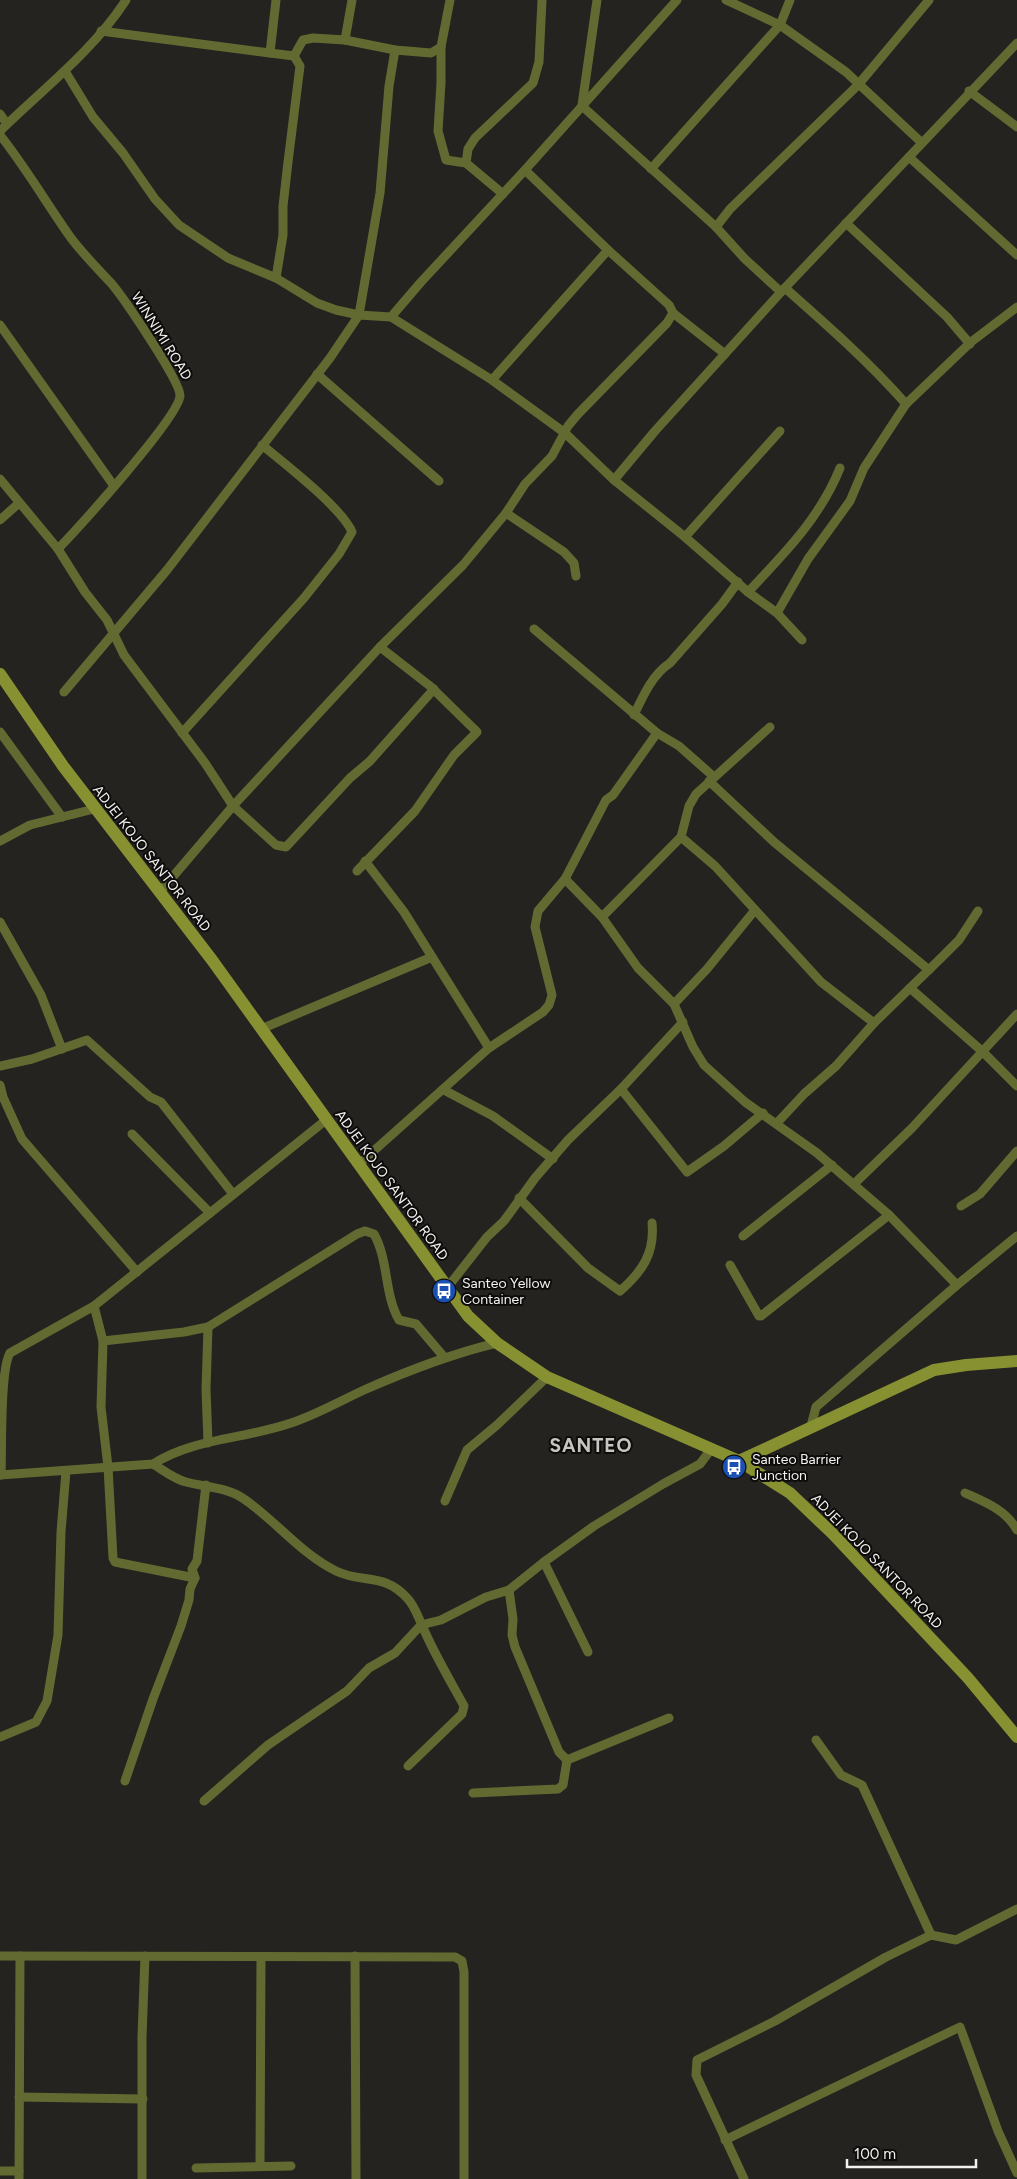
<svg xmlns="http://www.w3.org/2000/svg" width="1017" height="2179" viewBox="0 0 1017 2179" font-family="Figtree,sans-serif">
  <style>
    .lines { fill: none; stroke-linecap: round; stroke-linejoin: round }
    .street { stroke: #636a31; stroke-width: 9 }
    .secondary { stroke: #889131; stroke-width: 12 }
    .labels { text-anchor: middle; stroke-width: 4; stroke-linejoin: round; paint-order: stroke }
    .street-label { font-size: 14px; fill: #f3f2f0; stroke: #0d0c0b }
    .poi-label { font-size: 14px; fill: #f3f2f0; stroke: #0d0c0b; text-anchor: start }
    .district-label { font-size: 19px; font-weight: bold; letter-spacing: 1px; fill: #c6c5c1; stroke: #0d0c0b }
  </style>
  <rect width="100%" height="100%" fill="#242320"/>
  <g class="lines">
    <g class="street">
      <path d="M 276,0 L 270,53 L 294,56 L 300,66 L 288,162 L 283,206 L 283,235 L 276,278"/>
      <path d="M 677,0 L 525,170 L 421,282 L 391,317 L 492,380 L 565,433 L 614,480 L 685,537 L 748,592 L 777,613 L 802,640"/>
      <path d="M 726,0 L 780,25 L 846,72 L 922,143"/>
      <path d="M 101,31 L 270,53"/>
      <path d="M 345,40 L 352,0"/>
      <path d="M 441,47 L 441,83 L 438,131 L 446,160 L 466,163"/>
      <path d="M 294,56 L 303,40 L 313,38 L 345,40 L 395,50 L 431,53 L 441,47 L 450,0"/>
      <path d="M 65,71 L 93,117 L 123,153 L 155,199 L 179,225 L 228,258 L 276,278 L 317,303 L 336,310 L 359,315 L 391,317"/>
      <path d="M 969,91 L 1017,127"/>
      <path d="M 582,105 L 597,0"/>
      <path d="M 582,106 L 716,227 L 745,259 L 781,292"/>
      <path d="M 0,114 L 7,124"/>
      <path d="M 0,131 C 43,89 93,51 126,0"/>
      <path d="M 0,135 C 26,168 47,204 71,238 C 83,254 97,268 111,283 C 123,297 181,382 180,396 C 178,418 79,527 58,549"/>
      <path d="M 909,157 L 1017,255"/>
      <path d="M 651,169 L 780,25 L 790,0"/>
      <path d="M 503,194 L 466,163 L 468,149 L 475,138 L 533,83 L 539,62 L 542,0"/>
      <path d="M 846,223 L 947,317 L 970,344"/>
      <path d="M 716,227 L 730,209 L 858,85 L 929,0"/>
      <path d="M 785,288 C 827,325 869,362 906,404"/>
      <path d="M 673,313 L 725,354"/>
      <path d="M 0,325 L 114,486"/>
      <path d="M 317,374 L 439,481"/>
      <path d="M 492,380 L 608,250"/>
      <path d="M 0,479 L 58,549 L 85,592 L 107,620 L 124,655 L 205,763 L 233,806 L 276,845 L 286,847 L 350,778 L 370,761 L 434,689"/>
      <path d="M 614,480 L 655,431 L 781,292 L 1017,43"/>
      <path d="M 506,513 L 564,552 L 574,563 L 576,576"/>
      <path d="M 0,520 L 19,503"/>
      <path d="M 685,537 L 780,431"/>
      <path d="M 748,592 C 784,554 820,518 840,468"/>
      <path d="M 777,613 L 808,559 L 850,501 L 864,468 L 906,404 L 971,342 L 1017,307"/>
      <path d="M 64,692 L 167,570 L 330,358 L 359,315 L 380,193 L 389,86 L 395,50"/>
      <path d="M 634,715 C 643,696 652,675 670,663 L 722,604 L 738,582"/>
      <path d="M 0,732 L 62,817"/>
      <path d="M 182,733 L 304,598 L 339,554 L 352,532 C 342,508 285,464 262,445"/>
      <path d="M 657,733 L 679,746 L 714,777"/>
      <path d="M 709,781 L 774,842 L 929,970"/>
      <path d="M 681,837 L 689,806 L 696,794 L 770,727"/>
      <path d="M 0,841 L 30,825 L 94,809"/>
      <path d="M 365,861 L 404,912 L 489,1048"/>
      <path d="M 357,871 L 415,811 L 454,755 L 477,732 L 430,686 L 380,647"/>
      <path d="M 565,879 L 602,917 L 638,968 L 674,1004 L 693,1047 L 704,1065 L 745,1102 L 817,1153 L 889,1215 L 957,1285"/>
      <path d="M 159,893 L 233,806 L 380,647 L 463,565 L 506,513 L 525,484 L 552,456 L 568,426 L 578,414 L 667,323 L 673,313 L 669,305 L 608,250 L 525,170"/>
      <path d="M 602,917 L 681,837 L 715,866 L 821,982 L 874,1023"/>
      <path d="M 0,922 L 41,995 L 62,1049"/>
      <path d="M 910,988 L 983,1052 L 1017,1086"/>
      <path d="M 674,1004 L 707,969 L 755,910"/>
      <path d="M 261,1029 L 432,957"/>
      <path d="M 0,1066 L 32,1059 L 87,1040 L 150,1097 L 161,1102 L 233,1194"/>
      <path d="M 0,1085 L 3,1097 L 22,1139 L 137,1272"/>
      <path d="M 621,1089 L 687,1172 L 724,1146 L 763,1113"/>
      <path d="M 444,1090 L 493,1116 L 553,1159"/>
      <path d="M 777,1123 L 804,1094 L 836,1066 L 874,1023 L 941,958 L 959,940 L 978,911"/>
      <path d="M 132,1134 L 210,1213"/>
      <path d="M 359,1164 L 489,1048 L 543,1012 L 549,1005 L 552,995 L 535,927 L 538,911 L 565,879 L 606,800 L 613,795 L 657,733 L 534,629"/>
      <path d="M 854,1184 L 912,1128 L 1017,1014"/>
      <path d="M 519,1198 L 588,1268 L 620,1291 C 642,1272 655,1253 652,1223"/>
      <path d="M 961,1206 L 980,1194 L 1017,1151"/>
      <path d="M 743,1236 L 832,1165"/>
      <path d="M 730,1265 L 759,1316 L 761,1316 L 889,1215"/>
      <path d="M 447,1288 L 487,1237 L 504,1221 L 535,1178 L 568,1140 L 621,1089 L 683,1022"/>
      <path d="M 94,1306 L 103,1341 L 184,1332 L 208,1327 L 357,1234 L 365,1231 L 374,1234 C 389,1261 384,1294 399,1320 L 416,1324 L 444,1357"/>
      <path d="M 208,1327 L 206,1389 L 208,1443"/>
      <path d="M 103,1341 L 101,1407 L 108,1467 L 113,1558 L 115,1562 L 195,1578 L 192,1569 L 197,1561 L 206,1485"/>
      <path d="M 811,1426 L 816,1407 L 957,1285 L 1017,1236"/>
      <path d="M 153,1464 C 163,1470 174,1479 186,1482 C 204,1487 227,1487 244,1499 C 275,1520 301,1554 336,1571 C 363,1584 384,1572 408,1599 C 415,1607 417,1615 422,1625 C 432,1650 451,1682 464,1706 L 462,1714 L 408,1766"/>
      <path d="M 0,1475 L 153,1464 C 194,1438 245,1439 291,1423 C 316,1415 340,1401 364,1390 C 407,1371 450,1354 497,1343"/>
      <path d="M 1,1475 C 2,1450 0,1369 10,1353 L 94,1306 L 326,1120"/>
      <path d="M 965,1493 C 985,1502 1006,1510 1017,1530"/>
      <path d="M 445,1501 L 467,1450 L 497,1425 L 547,1377"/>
      <path d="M 544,1562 L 588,1652"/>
      <path d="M 509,1590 L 513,1619 L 512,1635 L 515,1647 L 559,1752 L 567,1760 L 669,1718"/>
      <path d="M 0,1737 L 36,1722 L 47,1701 L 58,1635 L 61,1532 L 66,1471"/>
      <path d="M 816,1740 L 841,1775 L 862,1785 L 931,1935"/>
      <path d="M 125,1781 L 153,1699 L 181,1626 L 189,1600 L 190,1589 L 195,1578"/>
      <path d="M 473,1793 L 558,1789 L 563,1785 L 567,1760"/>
      <path d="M 204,1801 L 268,1745 L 347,1691 L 369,1668 L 395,1653 L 421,1625 L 441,1620 L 486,1597 L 509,1590 L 544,1562 L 594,1526 L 663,1484 L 700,1464 L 712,1448"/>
      <path d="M 0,1956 L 455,1957 L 462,1961 L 464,1972 L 464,2179"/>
      <path d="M 355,1956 L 356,2179"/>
      <path d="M 19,2097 L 143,2099"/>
      <path d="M 725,2140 L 960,2027 L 998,2131 L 1017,2173"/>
      <path d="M 260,2166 L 261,1957"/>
      <path d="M 196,2168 L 291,2166"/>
      <path d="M 0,2171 L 19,2171"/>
      <path d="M 19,2179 L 20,1956"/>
      <path d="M 142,2179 L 142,2037 L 145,1956"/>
      <path d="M 744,2179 L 696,2075 L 697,2060 L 775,2021 L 886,1957 L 931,1935 L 956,1940 L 1017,1909"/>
    </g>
    <g class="secondary">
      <path d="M 0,674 L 63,766 L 212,960 L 468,1316 L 497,1343 L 547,1377 L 739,1461 L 790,1493 L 833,1534 L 968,1678 L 1017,1737"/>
      <path d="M 739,1461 L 934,1370 L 966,1365 L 1017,1361"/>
    </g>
  </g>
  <defs>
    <g id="bus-disc" transform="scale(1.25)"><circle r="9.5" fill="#1a4fb4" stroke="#0d0c0b"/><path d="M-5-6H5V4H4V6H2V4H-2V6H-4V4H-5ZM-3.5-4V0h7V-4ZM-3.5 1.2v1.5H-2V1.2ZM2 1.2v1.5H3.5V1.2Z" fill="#fff"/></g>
  </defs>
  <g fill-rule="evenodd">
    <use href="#bus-disc" x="444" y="1291"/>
    <use href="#bus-disc" x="734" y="1467"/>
  </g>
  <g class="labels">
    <g class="street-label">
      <text transform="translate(162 336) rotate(58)" y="5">WINNIMI ROAD</text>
      <text transform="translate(152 858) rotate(52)" y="5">ADJEI KOJO SANTOR ROAD</text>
      <text transform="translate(392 1185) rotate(54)" y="5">ADJEI KOJO SANTOR ROAD</text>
      <text transform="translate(877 1561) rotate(46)" y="5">ADJEI KOJO SANTOR ROAD</text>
    </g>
    <g class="poi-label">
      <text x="462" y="1288">Santeo Yellow<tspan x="462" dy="16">Container</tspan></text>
      <text x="752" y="1464">Santeo Barrier<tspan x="752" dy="16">Junction</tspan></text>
    </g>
    <g class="district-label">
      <text x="591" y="1452">SANTEO</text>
    </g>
  </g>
  <path d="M847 2159v8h129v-8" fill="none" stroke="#f3f2f0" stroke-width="2.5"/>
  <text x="854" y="2159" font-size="15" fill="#f3f2f0" stroke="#0d0c0b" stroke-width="4" paint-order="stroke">100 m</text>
</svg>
